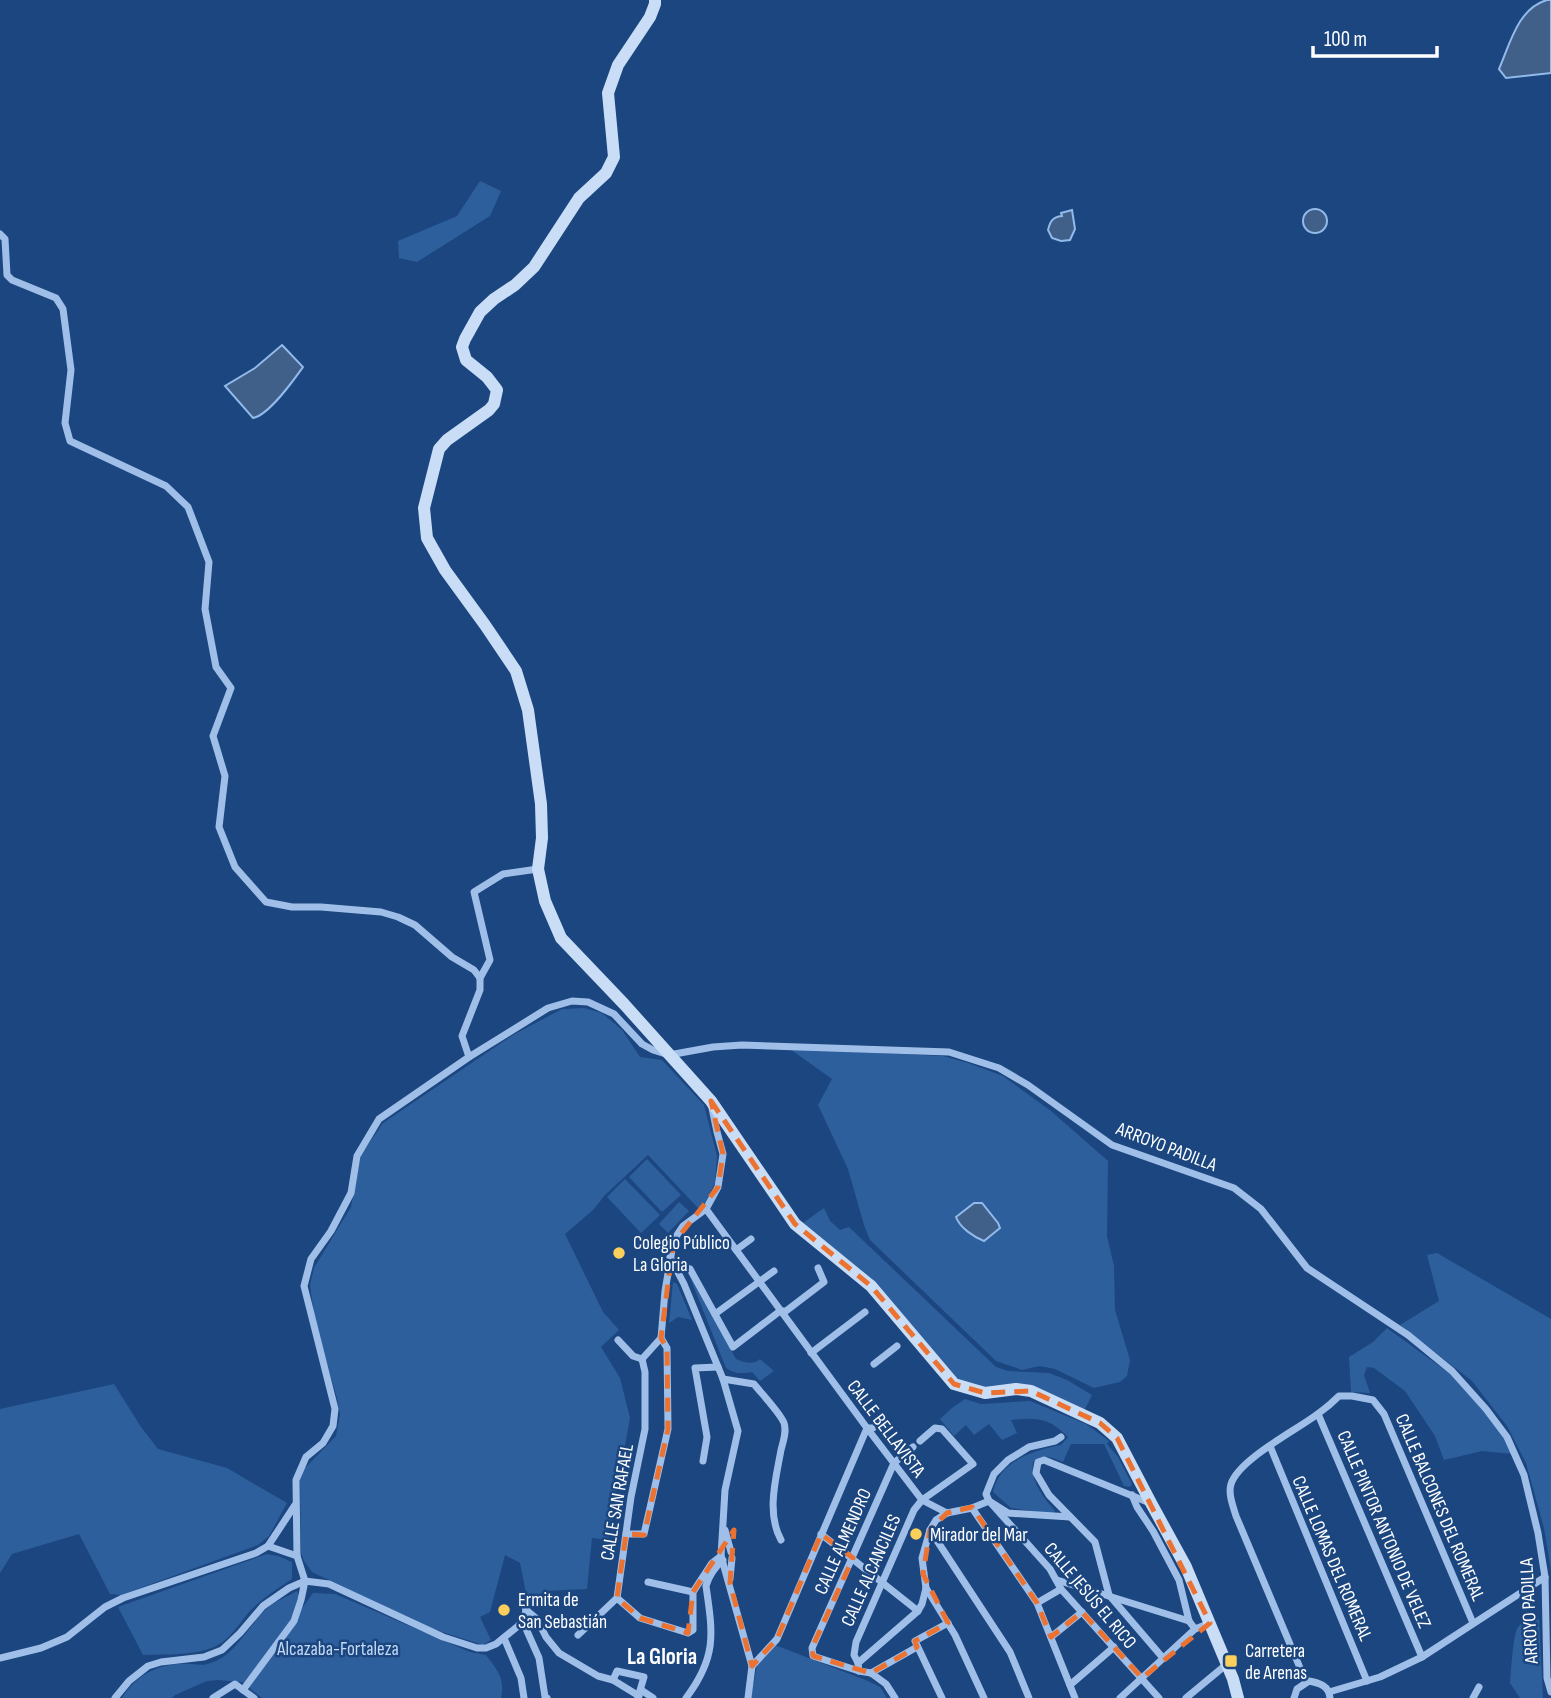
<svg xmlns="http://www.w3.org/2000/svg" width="1551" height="1698" viewBox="0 0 1551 1698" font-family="'Sofia Sans Condensed',sans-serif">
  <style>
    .green { fill: #2e5f9d }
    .water { fill: #405f89; stroke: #92baeb; stroke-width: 2 }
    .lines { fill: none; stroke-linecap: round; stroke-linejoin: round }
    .street { stroke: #9fbfe9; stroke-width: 7 }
    .secondary { stroke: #caddf7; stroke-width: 12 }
    .marked { fill: none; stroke: #eb7230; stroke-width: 5; stroke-dasharray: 14 9; stroke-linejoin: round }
    .poi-dot { fill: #facf5c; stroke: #1c467f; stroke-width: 2.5 }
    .labels { text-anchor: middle; stroke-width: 5; stroke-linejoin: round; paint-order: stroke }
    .street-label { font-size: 19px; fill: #fff; stroke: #1c467f }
    .poi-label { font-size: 19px; fill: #fff; stroke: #1c467f; text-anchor: start }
    .park-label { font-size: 19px; fill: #c3daf7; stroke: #1c467f }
    .quarter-label { font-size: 23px; font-weight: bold; fill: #fff; stroke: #1c467f }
  </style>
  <rect width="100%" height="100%" fill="#1c467f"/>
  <g class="green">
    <path d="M 480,181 L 501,191 L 490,216 L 417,262 L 399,258 L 398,241 L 457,216 Z"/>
    <path d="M 584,1008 L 602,1013 L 622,1030 L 640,1057 L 662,1060 L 704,1105 L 717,1156 L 715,1183 L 705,1203 L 698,1208 L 648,1155 L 605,1195 L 593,1210 L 565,1234 L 603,1312 L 619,1330 L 601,1347 L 620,1378 L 630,1418 L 608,1540 L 592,1538 L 587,1589 L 543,1591 L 542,1593 L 527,1598 L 520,1563 L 505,1555 L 490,1612 L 480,1617 L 491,1640 L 483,1645 L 430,1628 L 312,1572 L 304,1561 L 301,1553 L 300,1480 L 304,1469 L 336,1436 L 340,1415 L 337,1398 L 315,1323 L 310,1285 L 314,1268 L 351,1207 L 361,1155 L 383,1123 L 513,1035 L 562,1009 Z"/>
    <path d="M 790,1049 L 943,1056 L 968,1063 L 1003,1076 L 1051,1111 L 1108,1161 L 1107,1236 L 1114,1266 L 1115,1310 L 1130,1360 L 1127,1376 L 1120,1382 L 1094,1388 L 1055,1369 L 1040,1366 L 1022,1370 L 996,1361 L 870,1240 L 864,1225 L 848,1169 L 818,1105 L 832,1079 Z"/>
    <path d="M 647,1159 L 681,1195 L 662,1212 L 629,1177 Z"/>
    <path d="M 625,1179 L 660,1215 L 641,1233 L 607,1197 Z"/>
    <path d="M 679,1202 L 689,1211 L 668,1233 L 659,1224 Z"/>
    <path d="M 824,1208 L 830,1221 L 840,1230 L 849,1227 L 996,1367 L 1008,1371 L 1049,1373 L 1067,1380 L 1092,1395 L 1082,1415 L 1031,1391 L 985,1393 L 954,1384 L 871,1286 L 797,1227 Z"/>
    <path d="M 1437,1253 L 1551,1319 L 1551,1571 L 1544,1528 L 1526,1463 L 1507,1426 L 1472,1381 L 1400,1325 L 1439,1301 L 1427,1255 Z"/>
    <path d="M 689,1275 L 736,1359 C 745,1363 753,1365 760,1359 L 774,1371 L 760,1381 L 752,1372 C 741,1374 735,1374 726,1368 Z"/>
    <path d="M 673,1282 L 677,1284 L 692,1320 L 678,1317 L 669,1323 Z"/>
    <path d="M 1387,1328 L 1449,1373 L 1482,1409 L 1505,1437 L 1513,1454 L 1482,1451 L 1444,1460 L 1435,1436 L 1405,1391 L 1374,1368 L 1367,1367 L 1364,1375 L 1370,1393 L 1351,1392 L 1349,1357 L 1373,1342 Z"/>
    <path d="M 114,1384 L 141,1427 L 158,1449 L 227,1468 L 287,1503 L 269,1536 L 258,1545 L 121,1595 L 110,1594 L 79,1534 L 12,1554 L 0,1573 L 0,1409 Z"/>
    <path d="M 965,1399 L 981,1404 L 1030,1401 L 1086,1424 L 1109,1441 L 1107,1444 L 1118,1457 L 1132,1484 L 1130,1487 L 1124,1486 L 1104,1444 L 1071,1444 L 1063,1462 C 1051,1457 1043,1453 1033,1462 C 1030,1481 1043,1497 1055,1511 L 1052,1514 L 1011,1508 L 993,1492 C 999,1461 1034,1450 1061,1445 L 1068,1437 C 1049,1418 1038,1417 1011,1420 L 1017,1433 L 1002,1440 L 989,1424 L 974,1435 L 966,1425 L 954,1436 L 940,1419 L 952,1408 Z"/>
    <path d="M 267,1554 L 278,1556 L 292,1562 L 292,1579 C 277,1589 261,1599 249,1612 C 238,1625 230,1640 214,1647 C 192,1656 166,1654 143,1655 L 118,1607 Z"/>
    <path d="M 297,1591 L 303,1607 L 313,1593 L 335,1594 L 470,1652 L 486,1655 C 498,1671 505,1678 501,1698 L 262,1698 L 242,1682 L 218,1680 L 207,1681 L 175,1695 L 172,1698 L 122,1698 C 135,1677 155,1665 180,1664 C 196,1663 200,1668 216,1661 C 237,1651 249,1626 265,1610 C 273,1602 287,1597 297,1591 Z"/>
    <path d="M 1539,1619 L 1543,1698 L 1520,1698 L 1510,1683 C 1511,1672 1513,1634 1518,1627 C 1523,1621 1532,1620 1539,1619 Z"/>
    <path d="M 775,1645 L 868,1681 L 880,1687 L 887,1698 L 751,1698 L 757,1665 Z"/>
  </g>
  <g class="water">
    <path d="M 1547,0 L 1551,0 L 1551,73 L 1506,78 L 1499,69 C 1510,44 1518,8 1547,0 Z"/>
    <circle cx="1315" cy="221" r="12"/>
    <path d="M 1072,210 L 1075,229 L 1070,240 L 1061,241 L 1052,238 L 1048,230 C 1050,222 1052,217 1062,216 L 1061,213 Z"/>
    <path d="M 282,345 L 303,367 C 293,381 269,415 253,418 L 225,386 L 255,368 Z"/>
    <path d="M 974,1203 L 982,1203 L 998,1223 L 1000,1228 L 984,1241 C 974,1237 960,1228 956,1217 Z"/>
  </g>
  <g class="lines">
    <g class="street">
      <path d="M 0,234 L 5,239 L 7,275 L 12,280 L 56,298 L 63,309 L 71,370 L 65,423 L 70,441 L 166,486 L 188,507 L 209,562 L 205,609 L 216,667 L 231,688 L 213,736 L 225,776 L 219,827 L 235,867 L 266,902 L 292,907 L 321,907 L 381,912 L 398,917 L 415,925 L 452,957 L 474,970 L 480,978 L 480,990 L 462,1036 L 469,1057"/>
      <path d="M 480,978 L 490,960 L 474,892 L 503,874 L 538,869"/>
      <path d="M 706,1209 L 867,1428 L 922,1500 L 947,1513"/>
      <path d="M 736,1250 L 751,1239"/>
      <path d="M 670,1257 L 684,1284 L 723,1379 L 738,1431 L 725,1490 L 721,1556 L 752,1666 L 748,1698"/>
      <path d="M 674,1265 L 690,1269 L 733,1347 L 780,1311 L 786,1311 L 824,1282 L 818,1268"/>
      <path d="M 715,1314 L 774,1271"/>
      <path d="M 618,1340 L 633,1356 L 642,1359"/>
      <path d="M 811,1353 L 865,1312"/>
      <path d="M 642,1359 L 661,1338 L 665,1291 L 673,1244 L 677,1235 L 683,1226 L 706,1209 L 718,1187 L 723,1154 L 717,1132 L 712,1108"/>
      <path d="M 874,1364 L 897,1346"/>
      <path d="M 723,1379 L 754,1384 C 761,1393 781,1414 784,1423 C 787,1431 783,1442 781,1450 C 776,1478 766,1513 781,1540"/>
      <path d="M 1318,1414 L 1422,1657"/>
      <path d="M 1061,1437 L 1055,1441 L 1029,1447 L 1008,1460 L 994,1474 L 986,1494 L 989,1501 L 1050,1569 L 1061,1589 L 1159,1698"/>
      <path d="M 1270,1446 L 1367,1681"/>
      <path d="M 703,1461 L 707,1437 L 695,1368 L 718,1367"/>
      <path d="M 1132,1495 L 1137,1507 L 1153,1531 L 1179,1580 L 1189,1621 L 1195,1629 L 1210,1623"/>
      <path d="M 1150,1503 L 1044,1460 L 1038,1462 L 1036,1473 L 1049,1495 L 1095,1542 L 1109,1595 L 1163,1658"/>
      <path d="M 972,1508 L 1037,1603 L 1075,1698"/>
      <path d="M 725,1530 L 731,1552"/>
      <path d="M 930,1530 L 1010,1652 L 1029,1698"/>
      <path d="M 626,1534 L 644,1534 L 668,1429 L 667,1348 L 661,1338"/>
      <path d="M 821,1534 L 918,1611"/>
      <path d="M 268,1546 L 297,1556"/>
      <path d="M 730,1579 L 732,1558"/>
      <path d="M 1057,1580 L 1189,1621"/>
      <path d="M 648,1582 L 693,1592"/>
      <path d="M 926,1588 L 955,1635 L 984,1698"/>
      <path d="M 617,1598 L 640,1618 L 688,1633 L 693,1630 L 693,1592 L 712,1563 L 721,1556"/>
      <path d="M 1037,1603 L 1061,1589"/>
      <path d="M 526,1610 L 537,1619 L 546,1637 L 559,1653 L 598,1676 L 613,1680 L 639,1696"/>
      <path d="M 523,1622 L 539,1658 L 545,1697 L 547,1698"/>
      <path d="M 578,1635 L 617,1598 L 631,1497 L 645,1429 L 645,1372 L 642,1359"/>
      <path d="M 1051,1637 L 1082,1612"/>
      <path d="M 504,1638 L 521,1678 L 524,1698"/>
      <path d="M 0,1658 L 41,1648 L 67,1637 L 105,1607 L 123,1598 L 256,1553 L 268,1546 L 295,1505"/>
      <path d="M 858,1663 L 854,1655 L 856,1642 L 914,1510 L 922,1500 L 973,1464 L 942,1429 L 935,1428 L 920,1441"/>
      <path d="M 752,1666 L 777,1639 L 867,1428 L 873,1428 L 884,1419"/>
      <path d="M 859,1671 L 858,1663 L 918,1611 L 922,1604 L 926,1588 L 922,1558 L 930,1530 L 936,1520 L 947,1513 L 972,1508 L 989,1501 L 1008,1513 L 1070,1517"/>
      <path d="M 871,1673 L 917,1647"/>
      <path d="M 613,1680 L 617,1671 L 644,1677 L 638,1697"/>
      <path d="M 1306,1682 L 1236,1516 C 1233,1506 1228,1494 1231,1484 C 1239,1459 1297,1430 1319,1413 C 1326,1408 1333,1402 1339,1396 L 1352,1396 L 1373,1400 L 1384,1414 L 1473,1623"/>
      <path d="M 1070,1685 L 1114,1647"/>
      <path d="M 243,1690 L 294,1621 L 301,1600 L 305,1581 L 297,1556 L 296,1480 L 306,1457 L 323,1443 L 333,1426 L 335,1409 L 304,1286 L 311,1259 L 331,1231 L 351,1193 L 357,1156 L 379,1119 L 469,1057 L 548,1008 L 572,1001 L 588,1002 L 614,1014 L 642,1044 L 653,1050 L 669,1055 L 713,1047 L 742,1045 L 949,1052 L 999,1068 L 1028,1085 L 1112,1145 L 1234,1188 L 1261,1209 L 1307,1268 L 1408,1335 L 1452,1371 L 1486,1409 L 1507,1437 L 1524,1475 L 1538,1533 L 1545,1577 L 1547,1678 L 1551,1692"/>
      <path d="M 641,1690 L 653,1698"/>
      <path d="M 1329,1692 L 1380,1677 L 1422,1657 L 1545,1577"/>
      <path d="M 115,1698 L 129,1681 L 148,1666 L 161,1662 L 204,1657 L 222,1650 L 240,1633 L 263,1606 L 289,1588 L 305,1581 L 329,1584 L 443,1637 L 477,1648 L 486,1648 L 496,1644 L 523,1622 L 526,1610 L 523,1595"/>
      <path d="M 213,1698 L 235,1684 L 254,1698"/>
      <path d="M 686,1698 C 717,1657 713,1634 706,1586 C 709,1575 715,1567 723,1560"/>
      <path d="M 895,1698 L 886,1684 L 871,1673 L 859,1671 L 813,1656 L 812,1648 L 894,1463 L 913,1447"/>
      <path d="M 942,1698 L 915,1641 L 948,1623"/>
      <path d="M 1120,1698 L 1195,1629"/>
      <path d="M 1186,1698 L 1227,1664"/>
      <path d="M 1294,1698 L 1297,1689 L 1309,1681 C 1320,1683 1329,1686 1330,1698"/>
      <path d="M 1473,1698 L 1479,1687"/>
    </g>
    <path class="secondary" d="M 655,0 L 655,4 L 650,17 L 618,65 L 608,93 L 614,157 L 606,173 L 579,198 L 534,267 L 515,285 L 494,299 L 480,312 L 465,339 L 462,347 L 466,360 L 487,377 L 497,390 L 494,404 L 489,410 L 447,440 L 439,449 L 424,508 L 427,538 L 445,570 L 485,625 L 516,671 L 528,710 L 541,804 L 542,838 L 538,869 L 545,901 L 561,938 L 624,1004 L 711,1101 L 795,1224 L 871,1286 L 954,1384 L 985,1393 L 1016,1389 L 1031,1391 L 1100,1423 L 1117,1438 L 1151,1503 L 1186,1567 L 1233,1679 L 1238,1698"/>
  </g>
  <path class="marked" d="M 711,1101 L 795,1224 L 871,1286 L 954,1384 L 985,1393 L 1031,1391 L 1100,1423 L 1117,1438 L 1210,1623 L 1142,1678 L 1082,1612 L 1051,1637 L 1037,1603 L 972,1507 L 947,1513 L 930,1530 L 923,1574 L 948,1623 L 915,1641 L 917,1647 L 871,1673 L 813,1656 L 812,1648 L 853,1558 L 821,1534 L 777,1639 L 752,1666 L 730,1583 L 734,1530 L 693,1592 L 688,1633 L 640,1618 L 617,1598 L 626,1534 L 644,1535 L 668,1429 L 667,1348 L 661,1338 L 673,1244 L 718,1187 L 723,1154 Z"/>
  <g class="poi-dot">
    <circle cx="619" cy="1253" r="7"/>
    <circle cx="916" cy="1534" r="7"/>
    <circle cx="504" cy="1610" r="7"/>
    <rect x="1224" y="1654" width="14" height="14" rx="3.5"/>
  </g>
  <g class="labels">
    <g class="street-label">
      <text transform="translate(1167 1146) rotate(21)" y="7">ARROYO PADILLA</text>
      <text transform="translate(887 1428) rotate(53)" y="7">CALLE BELLAVISTA</text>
      <text transform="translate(616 1502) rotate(-80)" y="7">CALLE SAN RAFAEL</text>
      <text transform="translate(1441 1507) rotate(67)" y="7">CALLE BALCONES DEL ROMERAL</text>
      <text transform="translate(1385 1529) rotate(67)" y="7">CALLE PINTOR ANTONIO DE VELEZ</text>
      <text transform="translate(842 1541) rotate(-66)" y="7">CALLE ALMENDRO</text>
      <text transform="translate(1333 1558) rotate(67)" y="7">CALLE LOMAS DEL ROMERAL</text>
      <text transform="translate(870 1570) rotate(-66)" y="7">CALLE ALCANCILES</text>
      <text transform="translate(1091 1595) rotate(50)" y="7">CALLE JESÚS EL RICO</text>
      <text transform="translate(1528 1611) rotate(-93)" y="7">ARROYO PADILLA</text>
    </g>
    <g class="poi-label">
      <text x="633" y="1249">Colegio Público<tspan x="633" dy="22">La Gloria</tspan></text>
      <text x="930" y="1541">Mirador del Mar</text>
      <text x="518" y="1606">Ermita de<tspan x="518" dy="22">San Sebastián</tspan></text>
      <text x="1245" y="1657">Carretera<tspan x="1245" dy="22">de Arenas</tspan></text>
    </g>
    <g class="park-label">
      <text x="338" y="1655">Alcazaba-Fortaleza</text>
    </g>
    <g class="quarter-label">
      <text x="662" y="1664">La Gloria</text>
    </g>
  </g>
  <path d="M1313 46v10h124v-10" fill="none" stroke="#ffffff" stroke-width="3.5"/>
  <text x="1324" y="46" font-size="21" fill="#ffffff" stroke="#1c467f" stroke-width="5" paint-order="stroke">100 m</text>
</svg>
